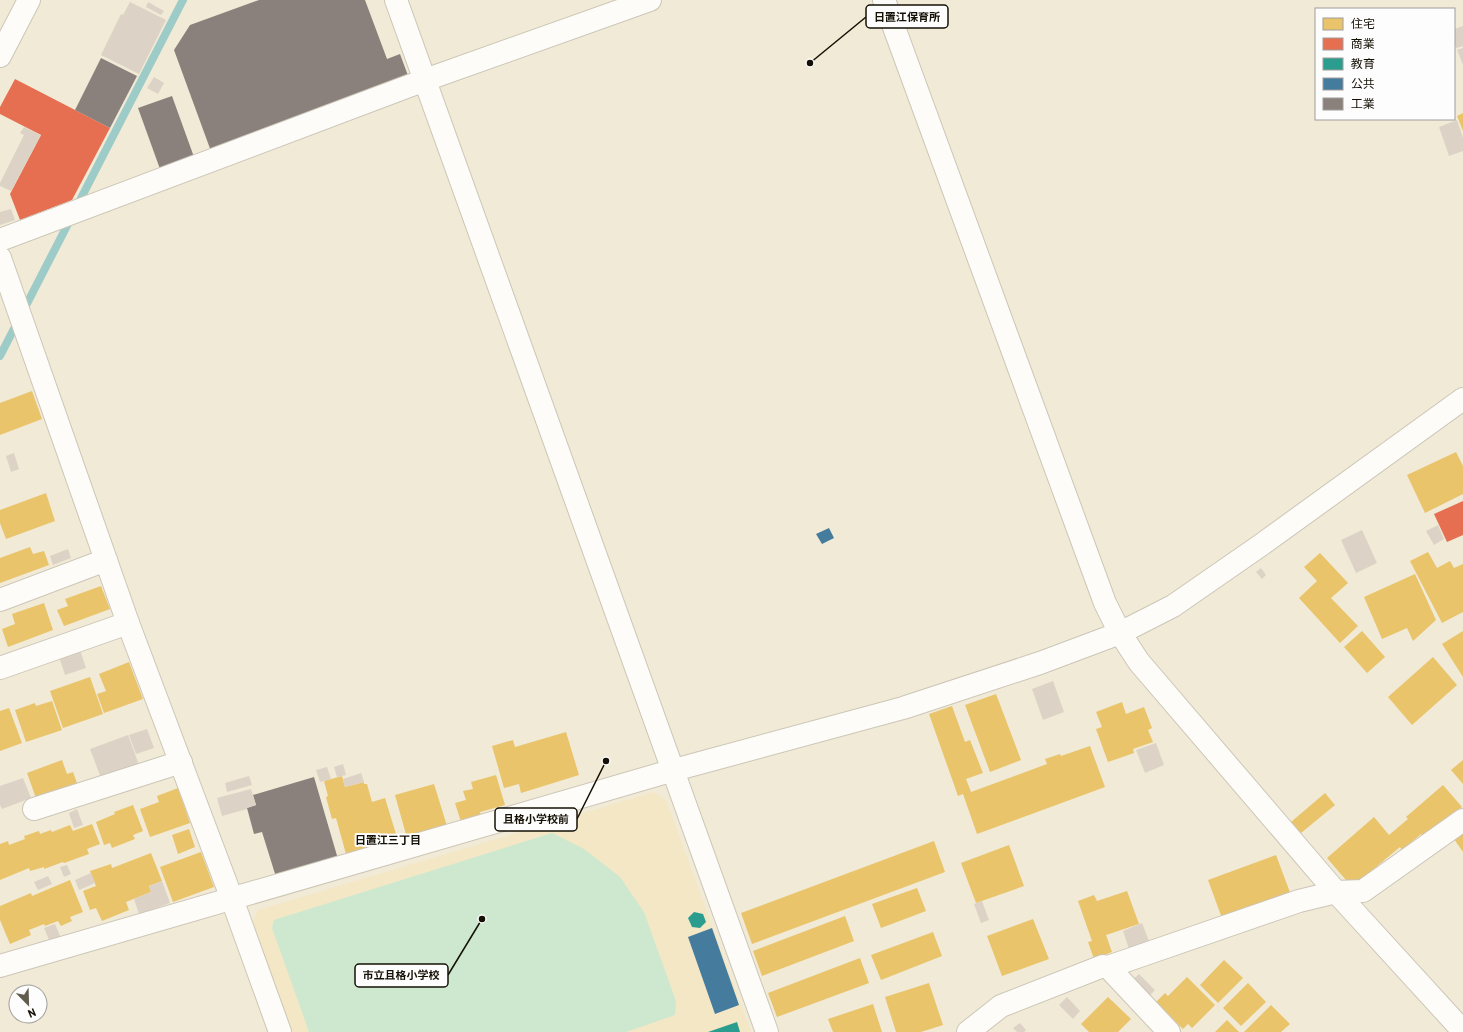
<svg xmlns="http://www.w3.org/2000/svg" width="1463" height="1032" viewBox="0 0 1463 1032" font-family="Barlow,'Noto Sans JP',sans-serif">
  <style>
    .built { fill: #f3e7c6 }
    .green { fill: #cde8ce }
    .homes { fill: #e9c46a }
    .shops { fill: #e76f51 }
    .schools { fill: #2a9d8f }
    .public { fill: #457b9d }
    .industry { fill: #8a817c }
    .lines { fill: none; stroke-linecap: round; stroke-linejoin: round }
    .stream { stroke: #9dccc8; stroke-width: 8 }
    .building { fill: #dcd3c6 }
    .minor-casing { stroke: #ccc6b7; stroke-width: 24 }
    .primary-casing { stroke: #ccc6b7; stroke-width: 24 }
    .minor { stroke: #fdfcf9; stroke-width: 22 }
    .primary { stroke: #fdfcf9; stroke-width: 22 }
    .labels { text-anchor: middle; stroke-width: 4; stroke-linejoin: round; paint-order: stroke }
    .neighbourhood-label { font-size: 11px; font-weight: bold; fill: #151005; stroke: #fdfdfd }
    .leader { fill: none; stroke: #151005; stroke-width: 1.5 }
    .callout-dot { fill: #151005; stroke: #fdfdfd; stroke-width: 1.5 }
    .callout { fill: #fdfdfd; stroke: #151005; stroke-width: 1.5 }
    .callout-label { font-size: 11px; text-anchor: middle; font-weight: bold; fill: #151005 }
  </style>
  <rect width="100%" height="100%" fill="#f1ead6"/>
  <path class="built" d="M 654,792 L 666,800 L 751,1032 L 288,1032 L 250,929 L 258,910 Z"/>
  <path class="green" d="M 552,833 L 584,849 L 620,877 L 644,912 L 676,1001 L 675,1015 L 626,1032 L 309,1032 L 272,928 L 274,920 Z"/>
  <g class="homes">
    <path d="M 1463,113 L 1463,131 L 1457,116 Z"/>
    <path d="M 32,391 L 42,419 L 0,435 L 0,403 Z"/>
    <path d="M 1456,452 L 1463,466 L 1463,494 L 1425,513 L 1407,475 Z"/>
    <path d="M 46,493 L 55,521 L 6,539 L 0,523 L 0,510 Z"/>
    <path d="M 30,547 L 33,554 L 44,551 L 49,565 L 0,583 L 0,558 Z"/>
    <path d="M 1428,552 L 1437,568 L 1450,561 L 1454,568 L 1463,564 L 1463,612 L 1442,623 L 1410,561 Z"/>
    <path d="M 1320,553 L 1348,583 L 1331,598 L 1358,626 L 1340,643 L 1299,598 L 1317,581 L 1304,567 Z"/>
    <path d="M 1415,574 L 1436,620 L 1413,641 L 1407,628 L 1382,639 L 1364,597 Z"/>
    <path d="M 101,586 L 110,609 L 64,626 L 57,610 L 68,606 L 65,599 Z"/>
    <path d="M 44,603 L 53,630 L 8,647 L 2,629 L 15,624 L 12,614 Z"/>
    <path d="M 1362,631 L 1385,657 L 1367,673 L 1344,647 Z"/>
    <path d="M 1463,631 L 1463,677 L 1442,644 Z"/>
    <path d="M 1433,657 L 1457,685 L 1412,725 L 1388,697 Z"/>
    <path d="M 129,662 L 143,699 L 104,713 L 97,694 L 106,691 L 99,674 Z"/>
    <path d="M 90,677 L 103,714 L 63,728 L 50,691 Z"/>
    <path d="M 996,694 L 1021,760 L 990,772 L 965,705 Z"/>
    <path d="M 52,701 L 62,730 L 26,742 L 15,710 L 35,703 L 36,706 Z"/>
    <path d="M 1122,702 L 1126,714 L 1144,707 L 1152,728 L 1148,730 L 1153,742 L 1133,749 L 1134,753 L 1108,762 L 1096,729 L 1102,727 L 1096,712 Z"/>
    <path d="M 952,706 L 965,742 L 970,740 L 983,773 L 966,779 L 971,792 L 1047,764 L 1045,759 L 1060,754 L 1061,756 L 1090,746 L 1105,787 L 977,834 L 963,794 L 958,796 L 929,714 Z"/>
    <path d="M 9,708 L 22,743 L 0,751 L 0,711 Z"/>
    <path d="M 566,732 L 579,775 L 521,793 L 519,784 L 504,788 L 492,746 L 513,740 L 515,747 Z"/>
    <path d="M 62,760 L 67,774 L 73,772 L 78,786 L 37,801 L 27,773 Z"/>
    <path d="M 1463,760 L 1463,784 L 1451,770 Z"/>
    <path d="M 496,775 L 505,805 L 480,812 L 481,816 L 461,822 L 455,803 L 466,800 L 463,791 L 473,789 L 471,782 Z"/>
    <path d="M 342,776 L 345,787 L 364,782 L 364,784 L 367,784 L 372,802 L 385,798 L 396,834 L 374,840 L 375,845 L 346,854 L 336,818 L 332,819 L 326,797 L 328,796 L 324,781 Z"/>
    <path d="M 434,784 L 447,826 L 407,838 L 395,795 Z"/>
    <path d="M 1443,785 L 1462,807 L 1425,839 L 1421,834 L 1402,850 L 1400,847 L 1352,887 L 1327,858 L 1374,817 L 1389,835 L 1408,819 L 1406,817 Z"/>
    <path d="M 178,788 L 190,823 L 150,837 L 140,809 L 159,802 L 157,796 Z"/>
    <path d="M 1325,793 L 1335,805 L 1301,833 L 1291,822 Z"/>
    <path d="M 133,805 L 143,831 L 133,835 L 135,839 L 112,848 L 110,843 L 104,845 L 96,822 L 115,814 L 114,812 Z"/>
    <path d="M 92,824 L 100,844 L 87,849 L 89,854 L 64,863 L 63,862 L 44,869 L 44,867 L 30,871 L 29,868 L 0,880 L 0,844 L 8,841 L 9,845 L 25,839 L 24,836 L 39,831 L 40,834 L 51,830 L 52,832 L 70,825 L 73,831 Z"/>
    <path d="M 189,829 L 195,847 L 178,854 L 172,835 Z"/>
    <path d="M 1463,833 L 1463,852 L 1454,839 Z"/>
    <path d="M 934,841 L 945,872 L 752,944 L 741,913 Z"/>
    <path d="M 1009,845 L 1024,886 L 976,903 L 961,863 Z"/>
    <path d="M 201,852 L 214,887 L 173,902 L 160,867 Z"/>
    <path d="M 151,853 L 162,881 L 149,886 L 151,892 L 126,902 L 129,910 L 102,921 L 96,908 L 90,910 L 83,891 L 96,886 L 90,871 L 111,864 L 112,868 Z"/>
    <path d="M 1276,855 L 1291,895 L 1223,921 L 1208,880 Z"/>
    <path d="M 70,880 L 83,912 L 70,917 L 72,921 L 61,926 L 58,921 L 45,926 L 44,924 L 29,930 L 31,935 L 10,944 L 0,920 L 0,906 L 31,893 L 32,896 Z"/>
    <path d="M 917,888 L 926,911 L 881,928 L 872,904 Z"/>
    <path d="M 1127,891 L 1139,924 L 1106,935 L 1112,952 L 1094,959 L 1088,942 L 1092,941 L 1078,901 L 1094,895 L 1097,901 Z"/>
    <path d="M 845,916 L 854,941 L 762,976 L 753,951 Z"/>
    <path d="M 1033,919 L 1049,959 L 1002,976 L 987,936 Z"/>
    <path d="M 933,932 L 942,956 L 881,980 L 871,955 Z"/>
    <path d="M 860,958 L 869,983 L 777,1017 L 768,993 Z"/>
    <path d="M 1224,960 L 1243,978 L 1218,1003 L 1200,985 Z"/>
    <path d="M 1187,977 L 1215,1005 L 1192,1028 L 1188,1024 L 1183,1029 L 1156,1002 L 1165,993 L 1168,996 Z"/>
    <path d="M 929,983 L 943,1025 L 921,1032 L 896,1032 L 885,997 Z"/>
    <path d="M 1248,983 L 1266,1002 L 1241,1026 L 1223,1008 Z"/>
    <path d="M 1108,997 L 1131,1019 L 1118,1032 L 1089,1032 L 1081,1024 Z"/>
    <path d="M 873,1004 L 882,1032 L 833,1032 L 828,1019 Z"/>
    <path d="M 1271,1005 L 1290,1024 L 1281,1032 L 1244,1032 Z"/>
    <path d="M 1227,1020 L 1239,1032 L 1215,1032 Z"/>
  </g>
  <g class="shops">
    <path d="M 15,79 L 110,128 L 72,200 L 20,220 L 10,194 L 41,135 L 0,114 L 0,107 Z"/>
    <path d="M 1463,501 L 1463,535 L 1447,542 L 1434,514 Z"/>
  </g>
  <g class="schools">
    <path d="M 694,912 L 703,914 L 706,922 L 700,928 L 692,927 L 688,918 Z"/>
    <path d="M 737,1022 L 740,1032 L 708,1032 Z"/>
  </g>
  <g class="public">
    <path d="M 829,528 L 834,538 L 822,544 L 816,534 Z"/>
    <path d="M 712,928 L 739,1005 L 715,1014 L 688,937 Z"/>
  </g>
  <g class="industry">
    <path d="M 259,0 L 365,0 L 387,59 L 400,54 L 410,81 L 212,154 L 174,50 L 190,25 Z"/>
    <path d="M 101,58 L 137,76 L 110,128 L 75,110 Z"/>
    <path d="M 172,96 L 194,157 L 160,169 L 138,108 Z"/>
    <path d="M 314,777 L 338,859 L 276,877 L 262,832 L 254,834 L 247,808 L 256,805 L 253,795 Z"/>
  </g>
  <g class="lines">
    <g class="stream">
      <path d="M 77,206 L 183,0"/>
      <path d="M 0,356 L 71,218"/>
    </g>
  </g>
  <g class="building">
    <path d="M 130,2 L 166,20 L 139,74 L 101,55 L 121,14 L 123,15 Z"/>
    <path d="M 148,2 L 164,11 L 161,15 L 146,7 Z"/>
    <path d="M 1463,26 L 1463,46 L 1456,48 L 1454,41 L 1454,29 Z"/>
    <path d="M 1463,48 L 1463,65 L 1457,50 Z"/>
    <path d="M 154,77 L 164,83 L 158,94 L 147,88 Z"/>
    <path d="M 1457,120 L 1463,138 L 1463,151 L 1449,156 L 1439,127 Z"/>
    <path d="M 24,127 L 41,135 L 11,191 L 0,186 L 0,183 L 24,135 L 20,133 Z"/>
    <path d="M 11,209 L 15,220 L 0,225 L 0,212 Z"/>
    <path d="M 14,453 L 19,469 L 11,472 L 6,456 Z"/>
    <path d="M 1438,525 L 1444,539 L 1434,545 L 1426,531 Z"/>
    <path d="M 1362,530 L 1377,563 L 1356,573 L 1341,540 Z"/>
    <path d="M 68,549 L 71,558 L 53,565 L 50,556 Z"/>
    <path d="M 1261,568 L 1266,575 L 1262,579 L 1256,572 Z"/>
    <path d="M 80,650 L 86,668 L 65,675 L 59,657 Z"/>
    <path d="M 1053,681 L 1064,712 L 1043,720 L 1032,689 Z"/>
    <path d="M 147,729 L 154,748 L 136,754 L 129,735 Z"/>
    <path d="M 128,735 L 139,765 L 101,778 L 90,749 Z"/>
    <path d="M 1156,743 L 1164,765 L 1145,773 L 1136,750 Z"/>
    <path d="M 343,764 L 346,775 L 337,777 L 334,767 Z"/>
    <path d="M 327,767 L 331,779 L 320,782 L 316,770 Z"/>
    <path d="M 361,773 L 364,782 L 345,787 L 343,779 Z"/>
    <path d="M 249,776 L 252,785 L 227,792 L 225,783 Z"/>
    <path d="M 23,778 L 31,798 L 2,809 L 0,805 L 0,786 Z"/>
    <path d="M 251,789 L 256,805 L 247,808 L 247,809 L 222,816 L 217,798 Z"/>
    <path d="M 77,809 L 83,825 L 74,828 L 69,813 Z"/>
    <path d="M 67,865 L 71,874 L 64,877 L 60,867 Z"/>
    <path d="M 91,873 L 95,883 L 79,890 L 75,880 Z"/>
    <path d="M 48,876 L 52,884 L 38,890 L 34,882 Z"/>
    <path d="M 162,881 L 170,903 L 139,914 L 134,899 L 151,892 L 149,886 Z"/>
    <path d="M 982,901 L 989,920 L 981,923 L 974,904 Z"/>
    <path d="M 1142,923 L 1149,941 L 1129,949 L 1123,931 Z"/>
    <path d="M 55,924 L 61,938 L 50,942 L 44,928 Z"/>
    <path d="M 1139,974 L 1155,990 L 1147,999 L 1130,982 Z"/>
    <path d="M 1067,997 L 1080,1011 L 1073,1019 L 1059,1005 Z"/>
    <path d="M 1020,1023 L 1026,1030 L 1024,1032 L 1017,1032 L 1013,1028 Z"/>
  </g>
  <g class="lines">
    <g class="minor-casing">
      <g id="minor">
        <path d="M 396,0 L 767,1032"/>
        <path d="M 884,0 L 1105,603 L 1120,633 L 1139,662 L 1336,892 L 1463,1031"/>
        <path d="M 0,240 L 425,80 L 650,0"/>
        <path d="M 0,258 L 128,623 L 232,899 L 280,1032"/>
        <path d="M 0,600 L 106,560"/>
        <path d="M 0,668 L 128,623"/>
        <path d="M 34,809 L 181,762"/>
        <path d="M 0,966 L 674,770 L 903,708 L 1040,663 L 1120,633 L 1173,606 L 1261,545 L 1463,399"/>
        <path d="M 1108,967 L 1169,1032"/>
        <path d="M 968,1032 L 1001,1006 L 1103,966 L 1108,967 L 1299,901 L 1336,892 L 1363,891 L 1463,820"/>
      </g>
    </g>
    <g class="primary-casing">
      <path id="primary" d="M 0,56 L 29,0"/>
    </g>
    <use href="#minor" class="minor"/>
    <use href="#primary" class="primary"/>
  </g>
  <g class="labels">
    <g class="neighbourhood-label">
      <text x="388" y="844">日置江三丁目</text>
    </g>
  </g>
  <path class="leader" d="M810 63L866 17M606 761L577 819M482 919L448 975"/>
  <g class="callout-dot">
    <circle cx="810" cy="63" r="4"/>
    <circle cx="606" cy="761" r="4"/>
    <circle cx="482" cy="919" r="4"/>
  </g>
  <g class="callout">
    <rect x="866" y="5" width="82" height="23" rx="4"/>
    <rect x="495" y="808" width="82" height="23" rx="4"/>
    <rect x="355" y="964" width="93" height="23" rx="4"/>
  </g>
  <g class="callout-label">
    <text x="907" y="21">日置江保育所</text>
    <text x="536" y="823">且格小学校前</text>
    <text x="401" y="979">市立且格小学校</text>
  </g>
  <rect x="1315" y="8" width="140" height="112" fill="#fdfdfd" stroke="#a09e9a"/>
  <rect x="1323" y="18" width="20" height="12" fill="#e9c46a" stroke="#a09e9a"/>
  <text x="1351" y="28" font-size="12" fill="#151005">住宅</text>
  <rect x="1323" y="38" width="20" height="12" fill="#e76f51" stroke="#a09e9a"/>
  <text x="1351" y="48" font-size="12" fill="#151005">商業</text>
  <rect x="1323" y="58" width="20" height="12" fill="#2a9d8f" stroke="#a09e9a"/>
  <text x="1351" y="68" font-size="12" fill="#151005">教育</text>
  <rect x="1323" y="78" width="20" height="12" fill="#457b9d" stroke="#a09e9a"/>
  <text x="1351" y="88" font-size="12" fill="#151005">公共</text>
  <rect x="1323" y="98" width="20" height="12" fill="#8a817c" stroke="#a09e9a"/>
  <text x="1351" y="108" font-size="12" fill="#151005">工業</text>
  <g transform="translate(28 1004) rotate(157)"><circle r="19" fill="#fdfdfd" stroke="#a09e9a"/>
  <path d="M0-3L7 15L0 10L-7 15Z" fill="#625c4e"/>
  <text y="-6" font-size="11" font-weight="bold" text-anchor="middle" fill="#151005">N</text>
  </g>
</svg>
